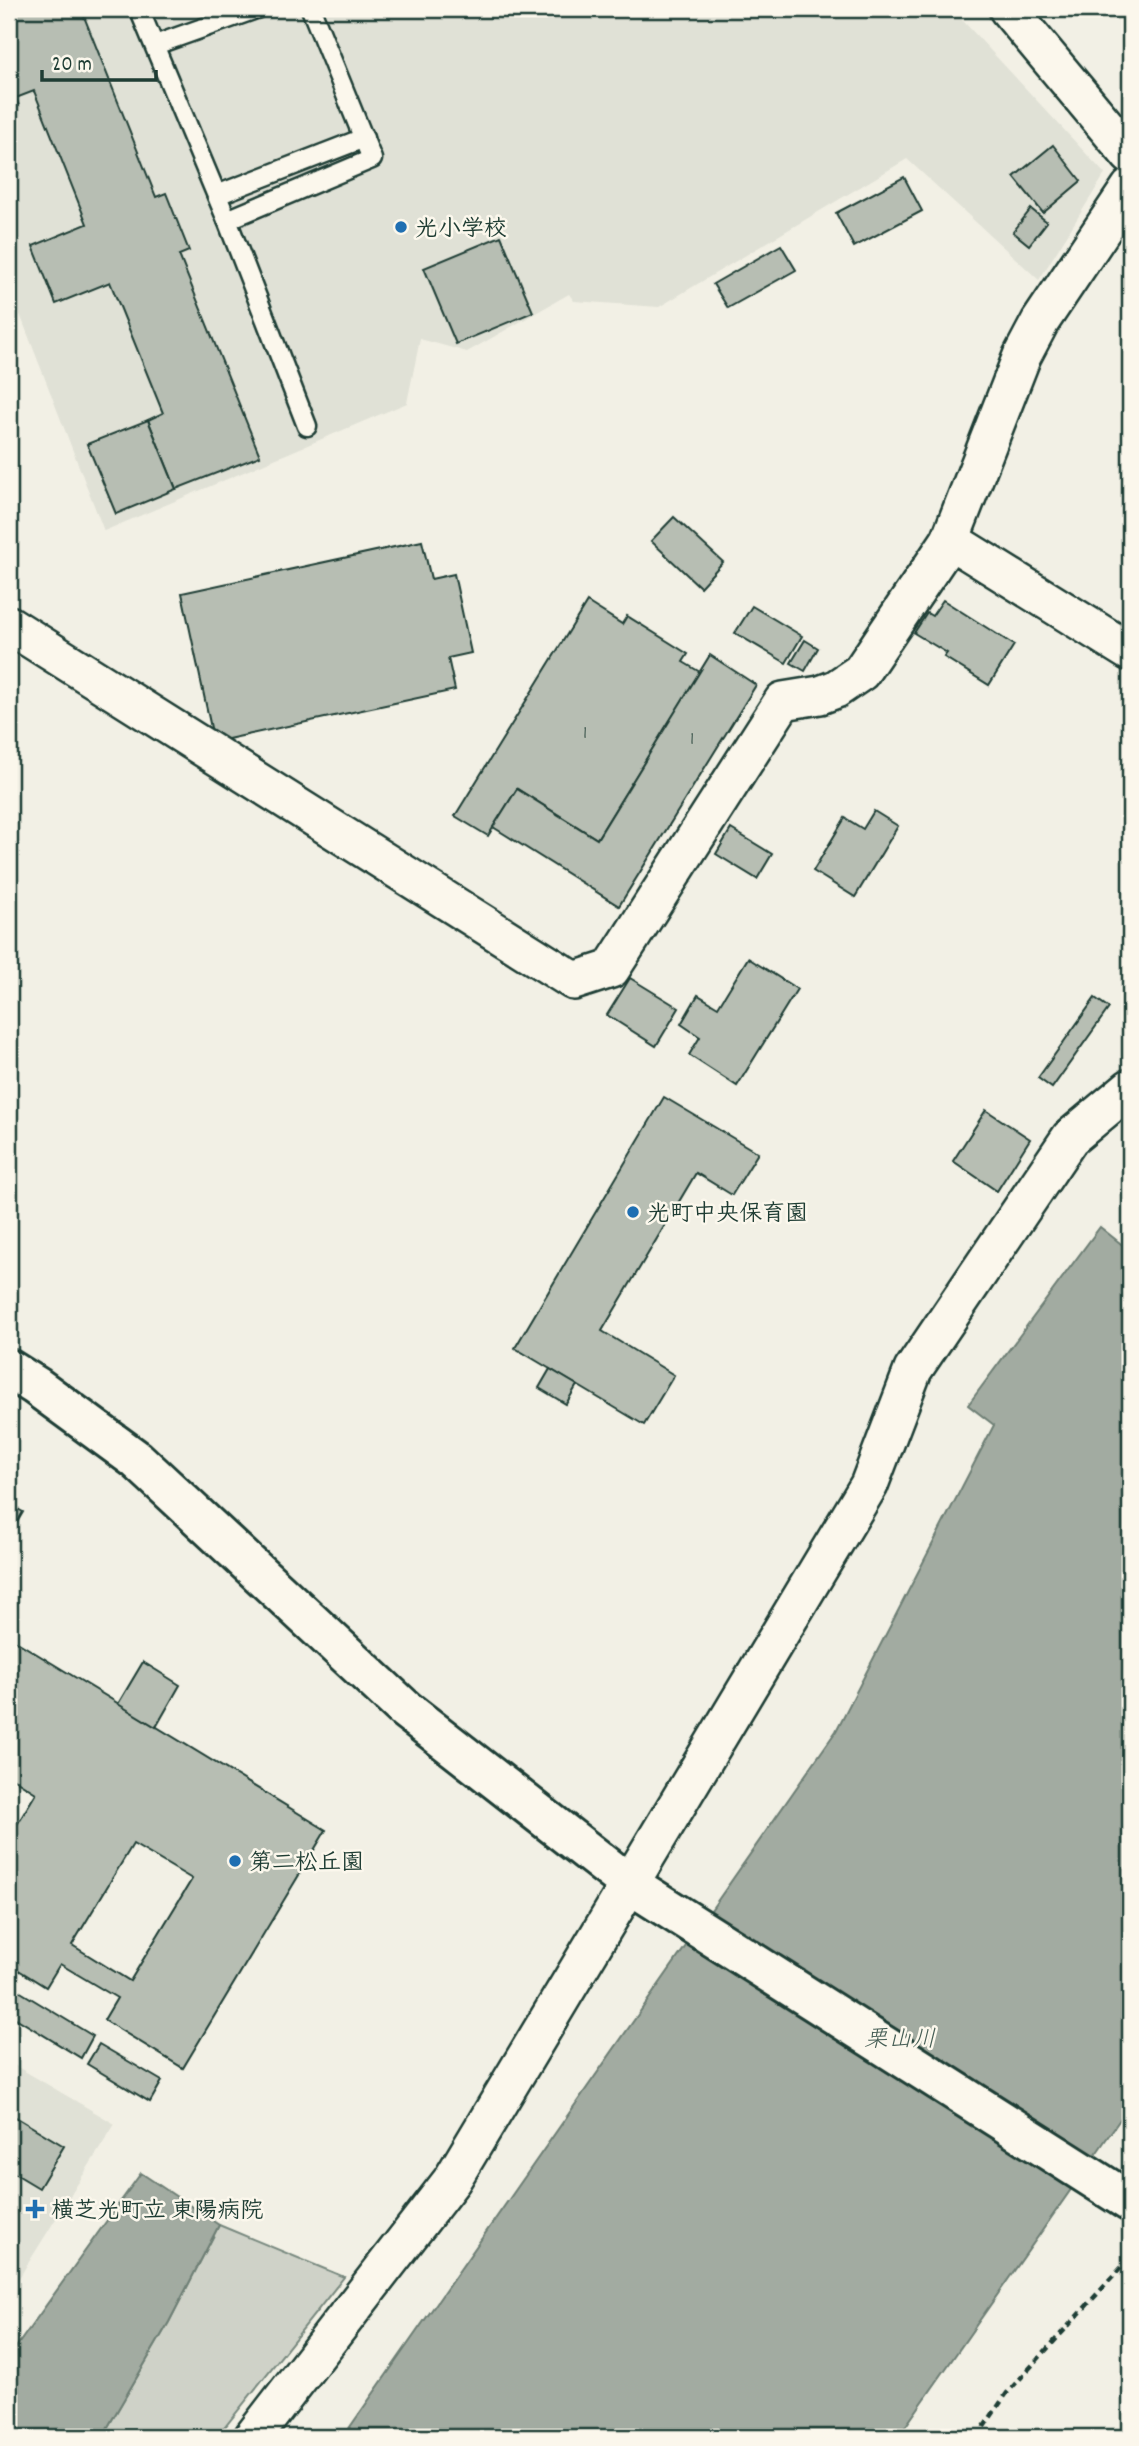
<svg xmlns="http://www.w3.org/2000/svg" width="1139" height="2446" viewBox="0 0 1139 2446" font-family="Dekko,'Klee One',sans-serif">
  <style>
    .built { fill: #e0e1d6 }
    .green { fill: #cfd2c8; stroke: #77887e; stroke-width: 2 }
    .water { fill: #a2aba1; stroke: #6e7f75; stroke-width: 2 }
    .building { fill: #b7beb3; stroke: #1f3d34; stroke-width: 2; fill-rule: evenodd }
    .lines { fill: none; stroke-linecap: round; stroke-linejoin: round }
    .service-casing { stroke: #1f3d34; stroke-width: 23 }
    .minor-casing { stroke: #1f3d34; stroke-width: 42 }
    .tertiary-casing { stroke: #1f3d34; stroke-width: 44 }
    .path { stroke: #1f3d34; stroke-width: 4.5; stroke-dasharray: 7 5; stroke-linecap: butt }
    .service { stroke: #fbf7ec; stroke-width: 18 }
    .minor { stroke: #fbf7ec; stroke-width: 37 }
    .tertiary { stroke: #fbf7ec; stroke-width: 38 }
    .poi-dot { fill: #1f6fb2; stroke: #fbf7ec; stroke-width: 2.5 }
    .labels { text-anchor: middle; stroke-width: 5; stroke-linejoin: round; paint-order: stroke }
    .number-label { font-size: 19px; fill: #455d54 }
    .poi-label { font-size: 23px; font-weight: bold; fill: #1f3d34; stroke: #fbf7ec; text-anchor: start }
    .water-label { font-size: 24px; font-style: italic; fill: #465e55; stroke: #fbf7ec }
  </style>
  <rect width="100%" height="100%" fill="#f2f0e5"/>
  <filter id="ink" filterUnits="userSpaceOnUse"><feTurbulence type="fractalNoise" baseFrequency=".0143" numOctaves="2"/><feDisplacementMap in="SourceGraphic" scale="14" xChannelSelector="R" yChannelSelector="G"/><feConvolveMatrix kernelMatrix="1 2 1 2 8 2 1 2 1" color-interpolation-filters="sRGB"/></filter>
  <g filter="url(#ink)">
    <g class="built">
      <path d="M 9,9 L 952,9 L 1105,174 L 1039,280 L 907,159 L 659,307 L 574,301 L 569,294 L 467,352 L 420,339 L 407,403 L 104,531 L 16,304 L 9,295 Z"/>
      <path d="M 9,2062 L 115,2124 L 9,2294 Z"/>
    </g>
    <path class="green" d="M 219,2225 L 344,2277 L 217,2437 L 102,2437 L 169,2322 Z"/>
    <g class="water">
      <path d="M 1100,1227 L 1130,1251 L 1130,2105 L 898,2437 L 343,2437 L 836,1731 L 994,1425 L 968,1405 Z"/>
      <path d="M 141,2173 L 219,2225 L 169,2322 L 102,2437 L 9,2437 L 9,2357 Z"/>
    </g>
    <g class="building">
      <path d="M 13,9 L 81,9 L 156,197 L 166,193 L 189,251 L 179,255 L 260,456 L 176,489 L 148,420 L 163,413 L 110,282 L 56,304 L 33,246 L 87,224 L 34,91 L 16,98 L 9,82 L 9,10 Z"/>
      <path d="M 9,82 L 19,106 L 9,110 Z"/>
      <path d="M 1053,145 L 1081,181 L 1043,213 L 1014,177 Z"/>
      <path d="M 904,177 L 922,211 L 854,247 L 836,213 Z"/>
      <path d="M 1031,209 L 1047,222 L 1029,245 L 1013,232 Z"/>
      <path d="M 501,236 L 533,312 L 456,344 L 424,268 Z"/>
      <path d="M 781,245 L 796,270 L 728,308 L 713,284 Z"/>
      <path d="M 148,420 L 176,489 L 116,514 L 87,444 Z"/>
      <path d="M 674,517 L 723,562 L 700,587 L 651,541 Z"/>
      <path d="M 422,541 L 431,579 L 454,574 L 471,653 L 448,658 L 455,690 L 214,742 L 182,593 Z"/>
      <path d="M 943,600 L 1014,645 L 989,685 L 944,657 L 947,653 L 914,633 L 927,613 L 932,616 Z"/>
      <path d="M 587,602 L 622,624 L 627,616 L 688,654 L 683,662 L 700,672 L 597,839 L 517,789 L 488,836 L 455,816 Z"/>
      <path d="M 752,606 L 802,636 L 786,663 L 735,633 Z"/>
      <path d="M 805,640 L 818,648 L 805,671 L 791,663 Z"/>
      <path d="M 710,655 L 756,685 L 619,906 L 493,827 L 517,789 L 597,839 Z"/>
      <path d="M 874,811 L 898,826 L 855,897 L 813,871 L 845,818 L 863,829 Z"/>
      <path d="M 731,829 L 772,854 L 757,879 L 716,854 Z"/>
      <path d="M 748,958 L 797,989 L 737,1086 L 689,1055 L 700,1037 L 681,1024 L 698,995 L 718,1007 Z"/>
      <path d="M 630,978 L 679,1008 L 656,1046 L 607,1015 Z"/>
      <path d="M 1095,998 L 1109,1008 L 1052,1088 L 1038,1078 Z"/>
      <path d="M 664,1097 L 758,1153 L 732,1195 L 696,1173 L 602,1331 L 674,1375 L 644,1425 L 515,1348 Z"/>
      <path d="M 986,1110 L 1030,1139 L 997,1191 L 953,1161 Z"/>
      <path d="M 550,1369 L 577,1385 L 566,1404 L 539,1388 Z"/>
      <path d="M 9,1504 L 23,1512 L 9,1536 Z"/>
      <path d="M 9,1637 L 326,1830 L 183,2068 L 104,2020 L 117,1998 L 60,1964 L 46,1987 L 9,1964 L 9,1838 L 36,1793 L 9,1776 ZM 133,1844 L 192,1879 L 130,1981 L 72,1945 Z"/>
      <path d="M 143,1662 L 180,1685 L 156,1727 L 118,1704 Z"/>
      <path d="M 9,1985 L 93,2036 L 81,2058 L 9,2014 Z"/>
      <path d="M 99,2044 L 162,2081 L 150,2102 L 87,2064 Z"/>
      <path d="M 9,2113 L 64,2146 L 39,2188 L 9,2170 Z"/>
    </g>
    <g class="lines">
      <g class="service-casing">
        <g id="service">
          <path d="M 139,9 L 227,220 L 307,426"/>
          <path d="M 155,45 L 256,9"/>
          <path d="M 217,195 L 364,138"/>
          <path d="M 227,220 L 372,159 L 311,9"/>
        </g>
      </g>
      <g class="minor-casing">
        <g id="minor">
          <path d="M 1008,9 L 1130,155"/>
          <path d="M 950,540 L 1130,652"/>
          <path d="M 9,625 L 574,981 L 611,969 L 783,701 L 820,695 L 836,689 L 861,672 L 950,540 L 1022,356 L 1040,322 L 1130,188"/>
          <path d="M 253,2437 L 452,2180 L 869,1485 L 913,1370 L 1070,1138 L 1130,1088"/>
        </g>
      </g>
      <g class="tertiary-casing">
        <path id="tertiary" d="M 9,1369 L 36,1386 L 137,1460 L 406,1710 L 628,1883 L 1130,2202"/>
      </g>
      <path class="path" d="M 977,2437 L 1007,2393 L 1130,2258"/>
      <use href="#service" class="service"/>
      <use href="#minor" class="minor"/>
      <use href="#tertiary" class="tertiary"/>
    </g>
  </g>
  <g class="poi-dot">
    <circle cx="401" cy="227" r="7"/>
    <circle cx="633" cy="1212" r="7"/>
    <circle cx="235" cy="1861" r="7"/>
    <path d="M31.5 2198.5h7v7h7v7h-7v7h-7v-7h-7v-7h7z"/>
  </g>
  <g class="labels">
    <g class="number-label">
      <text x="585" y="738">1</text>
      <text x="692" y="744">1</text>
    </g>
    <g class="poi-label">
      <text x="415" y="235">光小学校</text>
      <text x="647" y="1220">光町中央保育園</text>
      <text x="249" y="1869">第二松丘園</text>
      <text x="51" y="2217">横芝光町立 東陽病院</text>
    </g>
    <g class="water-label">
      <text x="900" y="2046">栗山川</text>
    </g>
  </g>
  <rect width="1139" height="2446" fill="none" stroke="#fbf7ec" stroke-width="35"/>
  <rect x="18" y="18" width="1104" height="2411" fill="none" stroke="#1f3d34" stroke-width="2.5" filter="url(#ink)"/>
  <path d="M42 70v10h114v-10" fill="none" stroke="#1f3d34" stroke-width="3.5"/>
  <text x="52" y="70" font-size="21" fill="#1f3d34" stroke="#fbf7ec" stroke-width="5" paint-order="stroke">20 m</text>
</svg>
